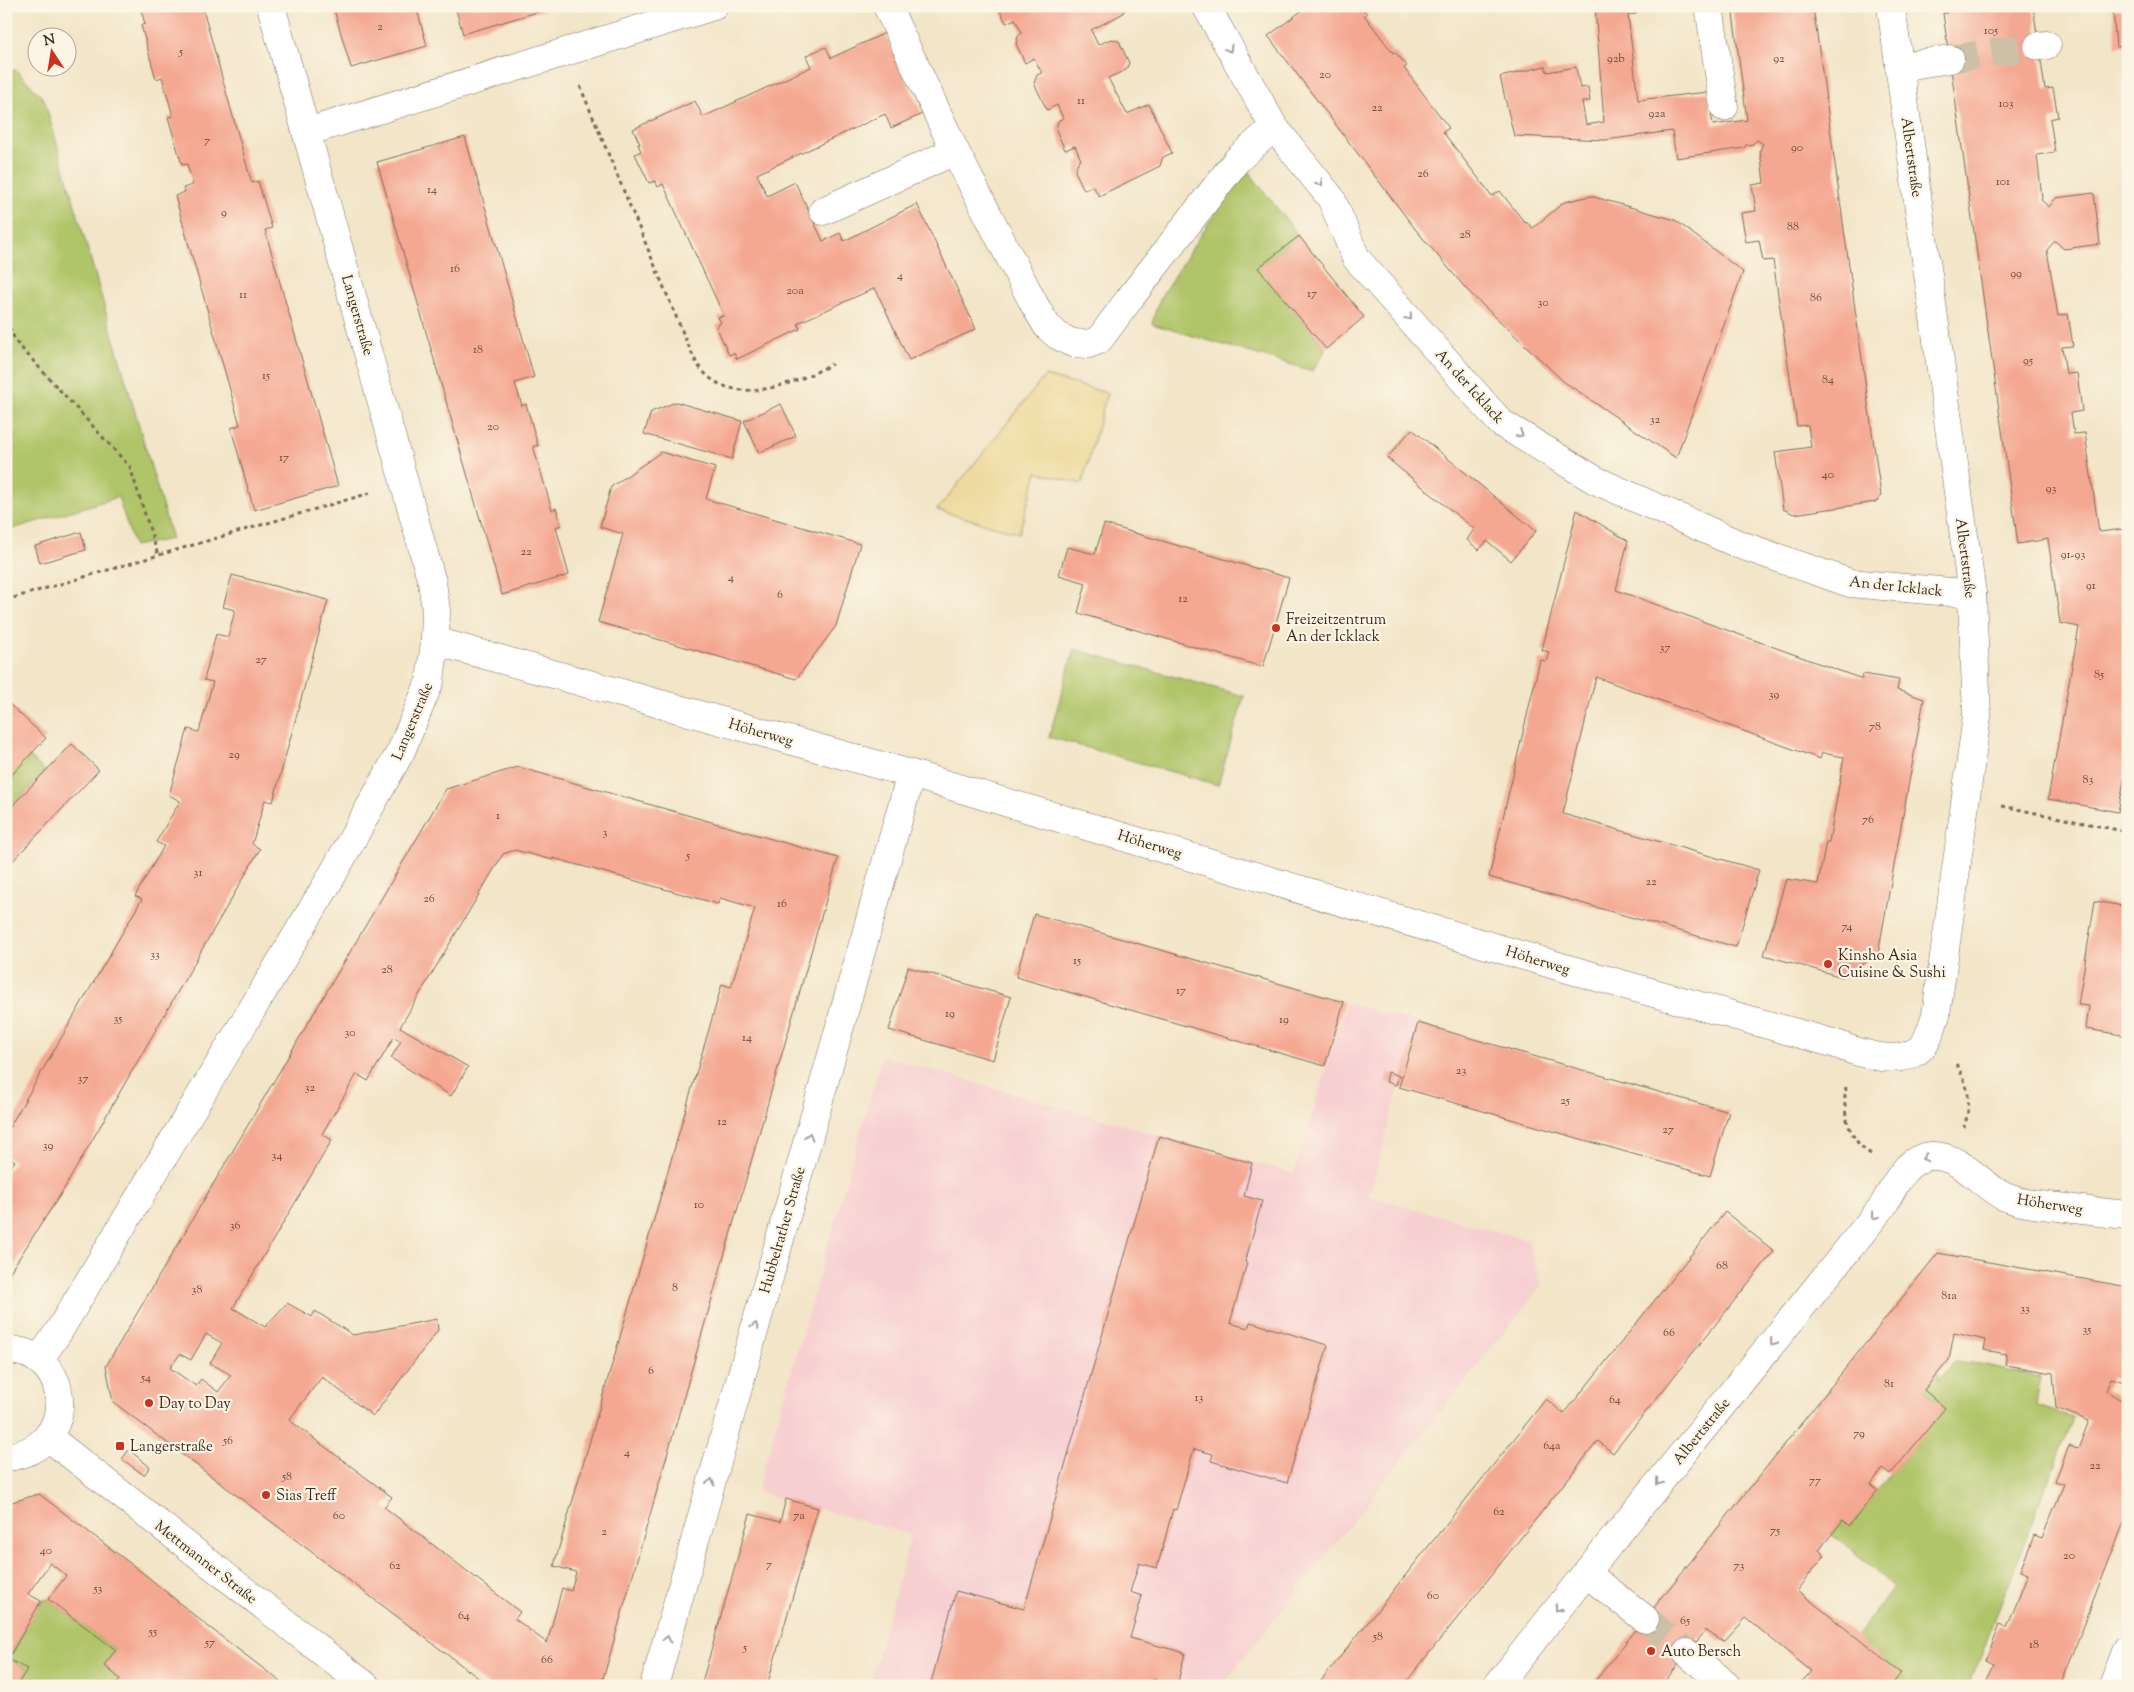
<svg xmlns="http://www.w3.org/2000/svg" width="2134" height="1692" viewBox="0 0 2134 1692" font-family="'Sorts Mill Goudy',serif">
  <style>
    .built { fill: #f7cfd1 }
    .green { fill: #b0c569; stroke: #767844 }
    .sand { fill: #eeda9e; stroke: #94825e }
    .building { fill: #f4a791; fill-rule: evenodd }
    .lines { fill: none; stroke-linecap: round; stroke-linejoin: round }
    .minor-tunnel { stroke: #cdc0a6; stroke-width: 28; stroke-dasharray: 28 14; stroke-linecap: butt }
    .minor-casing { stroke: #7b6b5a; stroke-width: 29 }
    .path { stroke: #7b6b5a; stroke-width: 3; stroke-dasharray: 4 4; stroke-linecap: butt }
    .minor { stroke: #fff; stroke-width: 28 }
    .oneway { stroke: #a79f9a }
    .poi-dot { fill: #c8321e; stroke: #fcf5e5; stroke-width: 2 }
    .labels { text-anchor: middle; stroke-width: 4.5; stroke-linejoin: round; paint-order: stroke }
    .number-label { font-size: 12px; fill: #69493b }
    .street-label { font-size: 15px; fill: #3b2a1e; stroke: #fcf5e5 }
    .poi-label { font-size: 15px; fill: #3b2a1e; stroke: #fcf5e5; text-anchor: start }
  </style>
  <rect width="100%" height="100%" fill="#fcf5e5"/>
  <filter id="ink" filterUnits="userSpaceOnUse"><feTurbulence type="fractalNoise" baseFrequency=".02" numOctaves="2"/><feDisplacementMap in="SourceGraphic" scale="10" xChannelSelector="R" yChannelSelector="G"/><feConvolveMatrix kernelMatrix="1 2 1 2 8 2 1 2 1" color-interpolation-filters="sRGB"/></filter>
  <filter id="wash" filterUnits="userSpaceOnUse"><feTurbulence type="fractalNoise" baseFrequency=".0096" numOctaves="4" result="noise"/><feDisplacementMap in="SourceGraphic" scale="20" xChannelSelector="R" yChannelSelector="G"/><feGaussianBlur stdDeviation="1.12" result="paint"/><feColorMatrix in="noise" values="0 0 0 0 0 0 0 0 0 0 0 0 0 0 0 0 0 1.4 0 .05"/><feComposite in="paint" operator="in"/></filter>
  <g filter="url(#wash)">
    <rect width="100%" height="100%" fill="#f2e5c8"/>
    <path class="built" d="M 1346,1003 L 1417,1022 L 1369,1196 L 1528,1240 L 1542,1285 L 1221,1686 L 869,1686 L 911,1535 L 757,1491 L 882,1056 L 1294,1174 Z"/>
    <g class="green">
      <path d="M 16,70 L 44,99 L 172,539 L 134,546 L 118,497 L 9,530 L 6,526 L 6,72 Z"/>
      <path d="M 1248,171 L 1299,236 L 1259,268 L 1326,349 L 1313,371 L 1152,324 L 1157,306 L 1163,293 L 1215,213 Z"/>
      <path d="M 1074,649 L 1244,696 L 1218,785 L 1049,737 Z"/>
      <path d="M 29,756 L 45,771 L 6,812 L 6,779 Z"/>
      <path d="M 1955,1361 L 1980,1364 L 2040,1377 L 2036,1406 L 2073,1417 L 1969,1686 L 1886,1686 L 1854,1639 L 1894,1587 L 1832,1534 L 1843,1520 L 1849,1525 L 1944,1408 L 1924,1390 L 1939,1373 L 1939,1380 Z"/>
      <path d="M 48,1599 L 116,1650 L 104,1665 L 120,1679 L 115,1686 L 17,1686 L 27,1669 L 8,1659 L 41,1601 Z"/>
    </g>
    <path class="sand" d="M 1045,376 L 1107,393 L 1082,484 L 1037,472 L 1019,533 L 937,510 Z"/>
    <g id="blocks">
      <g class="building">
        <path d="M 140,6 L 202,6 L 248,170 L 252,183 L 258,181 L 272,228 L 265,230 L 338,486 L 254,510 L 231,428 L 240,425 L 175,196 L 185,192 L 183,188 L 193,185 L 187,164 L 182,165 L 168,117 L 173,116 L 162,77 L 156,79 L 141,25 L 145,24 Z"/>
        <path d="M 333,6 L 416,6 L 427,46 L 351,68 Z"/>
        <path d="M 455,6 L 554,6 L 554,7 L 463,34 Z"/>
        <path d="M 998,6 L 1127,6 L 1122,14 L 1091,30 L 1098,45 L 1111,39 L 1119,41 L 1129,63 L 1126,70 L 1108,78 L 1127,114 L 1149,104 L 1172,153 L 1163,157 L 1160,166 L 1099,196 L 1093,186 L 1084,190 L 1075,171 L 1078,162 L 1081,160 L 1075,146 L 1065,150 L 1056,130 L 1058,121 L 1063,118 L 1057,105 L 1047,110 L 1034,83 L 1037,75 L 1042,73 L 1034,58 L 1025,63 L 1016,44 L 1018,36 L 1022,33 L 1015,19 L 1006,23 Z"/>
        <path d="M 1308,6 L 1361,6 L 1367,14 L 1364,15 L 1393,53 L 1395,52 L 1407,66 L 1404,68 L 1449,128 L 1443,132 L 1492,196 L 1500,191 L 1525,223 L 1526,222 L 1533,228 L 1564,202 L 1591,196 L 1675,220 L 1743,272 L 1676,458 L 1563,381 L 1468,291 L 1416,230 L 1268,36 Z"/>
        <path d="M 1595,6 L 1635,6 L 1636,14 L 1628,15 L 1638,100 L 1708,92 L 1713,125 L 1747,120 L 1732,6 L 1813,6 L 1881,496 L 1876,502 L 1794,514 L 1783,509 L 1775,452 L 1811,447 L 1808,425 L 1797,426 L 1773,260 L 1763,261 L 1759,240 L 1746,242 L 1741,213 L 1756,211 L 1752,185 L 1764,183 L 1760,150 L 1763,144 L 1757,140 L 1753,144 L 1746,145 L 1744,148 L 1676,158 L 1672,131 L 1605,140 L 1514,136 L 1500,77 L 1545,66 L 1547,72 L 1576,67 L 1580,88 L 1588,87 L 1590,101 L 1582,102 L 1586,125 L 1604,122 Z"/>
        <path d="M 1946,6 L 2033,6 L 2045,89 L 2053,88 L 2058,117 L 2050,119 L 2055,152 L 2037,155 L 2042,198 L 2041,200 L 2049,207 L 2056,198 L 2094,193 L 2100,244 L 2064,249 L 2055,241 L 2047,250 L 2058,316 L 2068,314 L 2073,346 L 2062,347 L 2066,374 L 2077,373 L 2082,411 L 2071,413 L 2074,434 L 2085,433 L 2099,532 L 2125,529 L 2128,546 L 2128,760 L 2118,812 L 2048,799 L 2079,627 L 2060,623 L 2048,539 L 2018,544 L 1943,13 L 1947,13 Z"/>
        <path d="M 2113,9 L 2128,9 L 2128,45 L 2116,47 Z"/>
        <path d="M 885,33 L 922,114 L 891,128 L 885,114 L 757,174 L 767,196 L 795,182 L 823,241 L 840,233 L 844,241 L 917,204 L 976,329 L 909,360 L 875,288 L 798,323 L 800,329 L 756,350 L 737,359 L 734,353 L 729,355 L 716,326 L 721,323 L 718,317 L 724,316 L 663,184 L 658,187 L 655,181 L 649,183 L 635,154 L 641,151 L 638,144 L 640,144 L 633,129 L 695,101 L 703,117 L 811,67 L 806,56 L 816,51 L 826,47 L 831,58 Z"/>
        <path d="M 465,137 L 534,377 L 515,383 L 522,406 L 526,404 L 538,446 L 533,446 L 552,510 L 556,508 L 561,525 L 556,527 L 569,575 L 502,595 L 377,162 Z"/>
        <path d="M 1299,236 L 1364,317 L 1326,349 L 1258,268 Z"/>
        <path d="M 2128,284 L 2128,302 L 2127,302 L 2124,285 Z"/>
        <path d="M 676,402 L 742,421 L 732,459 L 644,434 L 651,412 Z"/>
        <path d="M 781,404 L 796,436 L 759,453 L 744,421 Z"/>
        <path d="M 1412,429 L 1536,531 L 1511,561 L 1487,541 L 1479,550 L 1467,540 L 1474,529 L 1387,458 Z"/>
        <path d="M 661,452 L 715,468 L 706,499 L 860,544 L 836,626 L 796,679 L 598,622 L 623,534 L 600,527 L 611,487 Z"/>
        <path d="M 1577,510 L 1628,541 L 1616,590 L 1862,679 L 1863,674 L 1899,680 L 1897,690 L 1924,699 L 1878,954 L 1842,977 L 1764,955 L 1786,879 L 1818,884 L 1826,842 L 1829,842 L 1844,757 L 1822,753 L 1820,759 L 1596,677 L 1563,814 L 1759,870 L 1736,947 L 1489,877 L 1540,660 L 1546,661 L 1549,652 L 1542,650 Z"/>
        <path d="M 1104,524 L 1289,578 L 1263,667 L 1078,613 L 1086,583 L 1059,575 L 1067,547 L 1095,554 Z"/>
        <path d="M 81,532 L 86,550 L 40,563 L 35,546 Z"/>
        <path d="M 232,575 L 328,600 L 273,802 L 265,800 L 252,844 L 260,849 L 64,1189 L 6,1278 L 6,1173 L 15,1161 L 6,1156 L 6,1133 L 142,899 L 135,896 L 164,846 L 156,842 L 180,801 L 169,795 L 188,729 L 199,732 L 213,682 L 204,680 L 216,634 L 228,637 L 235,610 L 223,607 Z"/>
        <path d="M 6,701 L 46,738 L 6,781 Z"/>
        <path d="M 72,744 L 99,770 L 6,868 L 6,812 Z"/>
        <path d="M 518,767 L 838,858 L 601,1686 L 489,1686 L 113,1402 L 106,1366 L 446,789 ZM 515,850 L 553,860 L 553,858 L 718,904 L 720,898 L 755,908 L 731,987 L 722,984 L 556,1558 L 554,1566 L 576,1572 L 571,1591 L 562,1588 L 547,1643 L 515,1619 L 520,1612 L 384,1507 L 392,1497 L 289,1420 L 322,1377 L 373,1416 L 438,1330 L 437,1319 L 353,1335 L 315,1311 L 312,1317 L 287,1303 L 265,1327 L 233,1308 L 332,1140 L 322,1134 L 357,1074 L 368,1081 L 394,1037 L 401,1041 L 391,1058 L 451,1096 L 468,1067 L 400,1027 L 503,854 ZM 206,1334 L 222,1343 L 210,1363 L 231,1375 L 218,1392 L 201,1379 L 196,1386 L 170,1368 L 180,1354 L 191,1360 Z"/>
        <path d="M 2095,901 L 2128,907 L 2128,1036 L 2086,1029 L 2089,1006 L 2078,1005 Z"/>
        <path d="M 1034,914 L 1344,1002 L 1325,1066 L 1016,977 Z"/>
        <path d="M 908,967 L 1011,997 L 993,1060 L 889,1030 Z"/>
        <path d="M 1418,1023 L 1729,1112 L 1710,1176 L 1399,1087 Z"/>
        <path d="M 1388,1072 L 1399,1076 L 1396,1085 L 1386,1082 Z"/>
        <path d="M 1159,1136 L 1252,1163 L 1244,1196 L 1262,1201 L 1245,1263 L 1247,1263 L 1230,1323 L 1248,1328 L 1250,1322 L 1328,1345 L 1287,1483 L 1211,1461 L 1213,1454 L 1194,1449 L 1176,1510 L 1173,1509 L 1157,1568 L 1139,1563 L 1130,1592 L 1142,1596 L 1130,1638 L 1185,1653 L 1177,1686 L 1153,1679 L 1151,1686 L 930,1686 L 956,1591 L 1024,1609 Z"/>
        <path d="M 1725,1212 L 1774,1251 L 1613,1453 L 1598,1441 L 1403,1686 L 1317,1686 L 1546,1399 L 1564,1414 Z"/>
        <path d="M 1938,1253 L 2128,1287 L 2128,1383 L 2111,1378 L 2106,1391 L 2128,1404 L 2128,1512 L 2060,1686 L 1985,1686 L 1994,1664 L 1985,1660 L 1999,1625 L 2007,1628 L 2028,1574 L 2020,1571 L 2034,1535 L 2042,1538 L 2064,1484 L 2055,1481 L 2069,1446 L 2078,1449 L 2089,1421 L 2056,1408 L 2053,1373 L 2005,1365 L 2007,1354 L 1984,1350 L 1986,1340 L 1954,1333 L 1949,1360 L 1924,1390 L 1945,1408 L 1890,1475 L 1882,1469 L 1871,1484 L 1878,1490 L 1849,1526 L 1843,1520 L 1832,1534 L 1819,1550 L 1825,1555 L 1797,1590 L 1901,1673 L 1891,1686 L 1799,1686 L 1811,1671 L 1746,1618 L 1725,1641 L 1719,1640 L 1706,1630 L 1661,1686 L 1591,1686 Z"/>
        <path d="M 129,1450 L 150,1467 L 144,1475 L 122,1459 Z"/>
        <path d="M 39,1494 L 148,1577 L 205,1624 L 286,1686 L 115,1686 L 120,1679 L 104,1665 L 116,1650 L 48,1599 L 66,1576 L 50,1563 L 28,1594 L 41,1601 L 8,1659 L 27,1669 L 17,1686 L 6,1686 L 6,1512 L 12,1502 Z"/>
        <path d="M 786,1499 L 818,1508 L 767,1686 L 701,1686 L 750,1514 L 780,1522 Z"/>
      </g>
    </g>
  </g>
  <g filter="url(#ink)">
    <use href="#blocks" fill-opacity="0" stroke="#7b6b5a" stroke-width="1"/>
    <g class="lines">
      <g class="minor-tunnel">
        <path d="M 1950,59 L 2038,46"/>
        <path d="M 1645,1619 L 1687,1653"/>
      </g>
      <g class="minor-casing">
        <g id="minor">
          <path d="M 887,6 L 955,151 L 1034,304 L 1047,326 L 1057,335 L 1072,343 L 1088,344 L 1099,340 L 1130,298 L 1237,160 L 1274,127"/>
          <path d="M 1206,6 L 1274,127 L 1331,198 L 1356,258 L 1501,423 L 1595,480 L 1738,544 L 1850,583 L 1972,594"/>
          <path d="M 1709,6 L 1724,107"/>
          <path d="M 2038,46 L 2047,45"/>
          <path d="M 1899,67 L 1950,59"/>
          <path d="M 307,132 L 714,6"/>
          <path d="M 823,211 L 955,151"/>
          <path d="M 435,641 L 911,774 L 1568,969 L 1836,1044 C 1858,1053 1901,1068 1922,1047 C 1929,1040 1932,1025 1936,1015 L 1977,716 L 1972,594 L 1891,6"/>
          <path d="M 6,1350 C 74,1350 80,1450 6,1457"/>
          <path d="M 39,1360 L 59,1331 L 329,881 L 401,751 L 430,681 L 435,641 L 436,610 L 432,582 L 271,6"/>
          <path d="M 48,1437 L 366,1686"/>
          <path d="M 1586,1573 L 1645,1619"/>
          <path d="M 1687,1653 L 1727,1686"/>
          <path d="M 654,1686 L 911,774"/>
          <path d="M 1497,1686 L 1586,1573 L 1883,1206 C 1894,1187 1905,1158 1931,1156 C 1959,1154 1980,1184 2003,1196 C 2021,1204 2041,1205 2059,1207 C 2082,1210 2105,1213 2128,1215"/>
          <path d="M 2114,1686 L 2128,1649"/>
        </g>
      </g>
      <g class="path">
        <path d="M 580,86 L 685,338 C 690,348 694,361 701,369 C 733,409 795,384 832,364"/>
        <path d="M 6,320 L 16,342 L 130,467 L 158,555"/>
        <path d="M 6,600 L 370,493"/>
        <path d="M 2002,806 L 2128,832"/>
        <path d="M 1956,1064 C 1969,1085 1972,1103 1964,1127"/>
        <path d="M 1846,1087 C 1842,1112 1848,1140 1871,1154"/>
      </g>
      <use href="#minor" class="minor"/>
    </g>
    <defs><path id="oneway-chevron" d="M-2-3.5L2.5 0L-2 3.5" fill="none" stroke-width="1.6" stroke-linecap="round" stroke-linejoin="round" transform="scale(1.25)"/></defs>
    <g class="oneway">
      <use href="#oneway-chevron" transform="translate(1229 49) rotate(61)"/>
      <use href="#oneway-chevron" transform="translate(1320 183) rotate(51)"/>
      <use href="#oneway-chevron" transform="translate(1409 317) rotate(49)"/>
      <use href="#oneway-chevron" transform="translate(1520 434) rotate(31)"/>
      <use href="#oneway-chevron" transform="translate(809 1136) rotate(-74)"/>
      <use href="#oneway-chevron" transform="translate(1925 1158) rotate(165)"/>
      <use href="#oneway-chevron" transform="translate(1875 1216) rotate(129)"/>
      <use href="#oneway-chevron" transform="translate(755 1326) rotate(-74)"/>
      <use href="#oneway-chevron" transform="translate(1773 1342) rotate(129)"/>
      <use href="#oneway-chevron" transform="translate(711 1482) rotate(-74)"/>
      <use href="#oneway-chevron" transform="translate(1659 1482) rotate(129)"/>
      <use href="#oneway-chevron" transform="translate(1558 1609) rotate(128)"/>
      <use href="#oneway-chevron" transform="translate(667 1639) rotate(-74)"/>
    </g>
  </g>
  <g class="poi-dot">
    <circle cx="1276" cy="628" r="5"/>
    <circle cx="1828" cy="964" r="5"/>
    <circle cx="149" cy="1403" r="5"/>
    <rect x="115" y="1441" width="10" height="10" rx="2.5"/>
    <circle cx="266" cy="1495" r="5"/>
    <circle cx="1651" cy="1651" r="5"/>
  </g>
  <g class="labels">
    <g class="number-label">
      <text x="380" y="30">2</text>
      <text x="1991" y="34">105</text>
      <text x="181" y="55">5</text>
      <text x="1616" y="62">92b</text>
      <text x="1779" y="62">92</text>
      <text x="1325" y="78">20</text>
      <text x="1081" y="104">11</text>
      <text x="2006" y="107">103</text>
      <text x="1377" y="111">22</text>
      <text x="1657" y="117">92a</text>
      <text x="207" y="144">7</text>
      <text x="1797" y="151">90</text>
      <text x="1423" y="177">26</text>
      <text x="2003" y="185">101</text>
      <text x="432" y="193">14</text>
      <text x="224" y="216">9</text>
      <text x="1793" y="230">88</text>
      <text x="1465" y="238">28</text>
      <text x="455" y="272">16</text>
      <text x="2016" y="277">99</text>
      <text x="900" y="279">4</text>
      <text x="795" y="294">20a</text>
      <text x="1312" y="297">17</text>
      <text x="243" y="298">11</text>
      <text x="1816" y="301">86</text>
      <text x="1543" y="306">30</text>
      <text x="478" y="353">18</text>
      <text x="2028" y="364">95</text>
      <text x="266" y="379">15</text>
      <text x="1828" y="383">84</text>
      <text x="1655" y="423">32</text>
      <text x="493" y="430">20</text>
      <text x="284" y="461">17</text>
      <text x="1828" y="478">40</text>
      <text x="2051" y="492">93</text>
      <text x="526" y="555">22</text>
      <text x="2073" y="558">91-93</text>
      <text x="731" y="581">4</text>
      <text x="2091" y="589">91</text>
      <text x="780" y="598">6</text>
      <text x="1183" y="602">12</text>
      <text x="1665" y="651">37</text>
      <text x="261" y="663">27</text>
      <text x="2099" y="678">85</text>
      <text x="1774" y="698">39</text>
      <text x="1875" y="730">78</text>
      <text x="234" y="758">29</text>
      <text x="2088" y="783">83</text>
      <text x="498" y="819">1</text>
      <text x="1868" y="823">76</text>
      <text x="605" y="836">3</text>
      <text x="688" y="859">5</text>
      <text x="198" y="876">31</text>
      <text x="1651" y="885">22</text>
      <text x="429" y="902">26</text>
      <text x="782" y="907">16</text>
      <text x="1847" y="930">74</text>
      <text x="155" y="958">33</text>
      <text x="1077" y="964">15</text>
      <text x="387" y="973">28</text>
      <text x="1181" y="994">17</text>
      <text x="950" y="1017">19</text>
      <text x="118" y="1022">35</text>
      <text x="1284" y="1023">19</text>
      <text x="350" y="1036">30</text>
      <text x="747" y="1041">14</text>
      <text x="1461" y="1074">23</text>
      <text x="83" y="1082">37</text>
      <text x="310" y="1091">32</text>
      <text x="1565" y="1104">25</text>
      <text x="722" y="1125">12</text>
      <text x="1668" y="1133">27</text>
      <text x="48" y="1149">39</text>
      <text x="277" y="1159">34</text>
      <text x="699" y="1208">10</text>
      <text x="235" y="1229">36</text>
      <text x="1722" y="1269">68</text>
      <text x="675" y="1291">8</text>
      <text x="197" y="1293">38</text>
      <text x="1949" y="1299">81a</text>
      <text x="2025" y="1312">33</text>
      <text x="2087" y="1333">35</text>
      <text x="1669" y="1336">66</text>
      <text x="651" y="1374">6</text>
      <text x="146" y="1381">54</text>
      <text x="1889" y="1387">81</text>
      <text x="1199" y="1401">13</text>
      <text x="1615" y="1403">64</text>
      <text x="1859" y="1437">79</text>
      <text x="228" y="1444">56</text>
      <text x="1552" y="1449">64a</text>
      <text x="627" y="1456">4</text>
      <text x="2095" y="1469">22</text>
      <text x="287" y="1480">58</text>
      <text x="1815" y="1484">77</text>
      <text x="1499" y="1515">62</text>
      <text x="339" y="1519">60</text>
      <text x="799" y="1519">7a</text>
      <text x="1775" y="1534">75</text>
      <text x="604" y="1535">2</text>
      <text x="46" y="1554">40</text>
      <text x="2069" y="1559">20</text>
      <text x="769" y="1568">7</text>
      <text x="395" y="1569">62</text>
      <text x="1739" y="1569">73</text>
      <text x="98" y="1592">53</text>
      <text x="1433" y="1599">60</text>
      <text x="464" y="1619">64</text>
      <text x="1685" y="1624">65</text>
      <text x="153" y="1635">55</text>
      <text x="1378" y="1640">58</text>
      <text x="210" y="1646">57</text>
      <text x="2034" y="1648">18</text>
      <text x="745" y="1651">5</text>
      <text x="547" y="1663">66</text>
    </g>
    <g class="street-label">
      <text transform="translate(1912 157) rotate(82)" y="5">Albertstraße</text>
      <text transform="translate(358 315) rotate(74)" y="5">Langerstraße</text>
      <text transform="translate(1470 386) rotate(48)" y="5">An der Icklack</text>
      <text transform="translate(1966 558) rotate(83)" y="5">Albertstraße</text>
      <text transform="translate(1896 586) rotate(6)" y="5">An der Icklack</text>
      <text transform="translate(412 721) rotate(-67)" y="5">Langerstraße</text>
      <text transform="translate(761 732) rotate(16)" y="5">Höherweg</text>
      <text transform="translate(1150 844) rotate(17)" y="5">Höherweg</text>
      <text transform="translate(1538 960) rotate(17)" y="5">Höherweg</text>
      <text transform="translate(2050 1204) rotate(9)" y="5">Höherweg</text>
      <text transform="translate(782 1230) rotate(-74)" y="5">Hubbelrather Straße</text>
      <text transform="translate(1701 1431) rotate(-51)" y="5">Albertstraße</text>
      <text transform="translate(206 1562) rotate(38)" y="5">Mettmanner Straße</text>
    </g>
    <g class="poi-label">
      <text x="1286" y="624">Freizeitzentrum<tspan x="1286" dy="17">An der Icklack</tspan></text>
      <text x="1838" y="960">Kinsho Asia<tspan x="1838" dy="17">Cuisine &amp; Sushi</tspan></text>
      <text x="159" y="1408">Day to Day</text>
      <text x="130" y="1451">Langerstraße</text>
      <text x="276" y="1500">Sias Treff</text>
      <text x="1661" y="1656">Auto Bersch</text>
    </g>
  </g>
  <rect width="2134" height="1692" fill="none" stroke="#fcf5e5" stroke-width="25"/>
  <g transform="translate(52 52) rotate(348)"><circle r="24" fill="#fcf5e5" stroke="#afa495"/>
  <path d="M0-4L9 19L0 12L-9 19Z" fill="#c8321e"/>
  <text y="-8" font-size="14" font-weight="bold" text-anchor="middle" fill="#3b2a1e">N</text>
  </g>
</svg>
